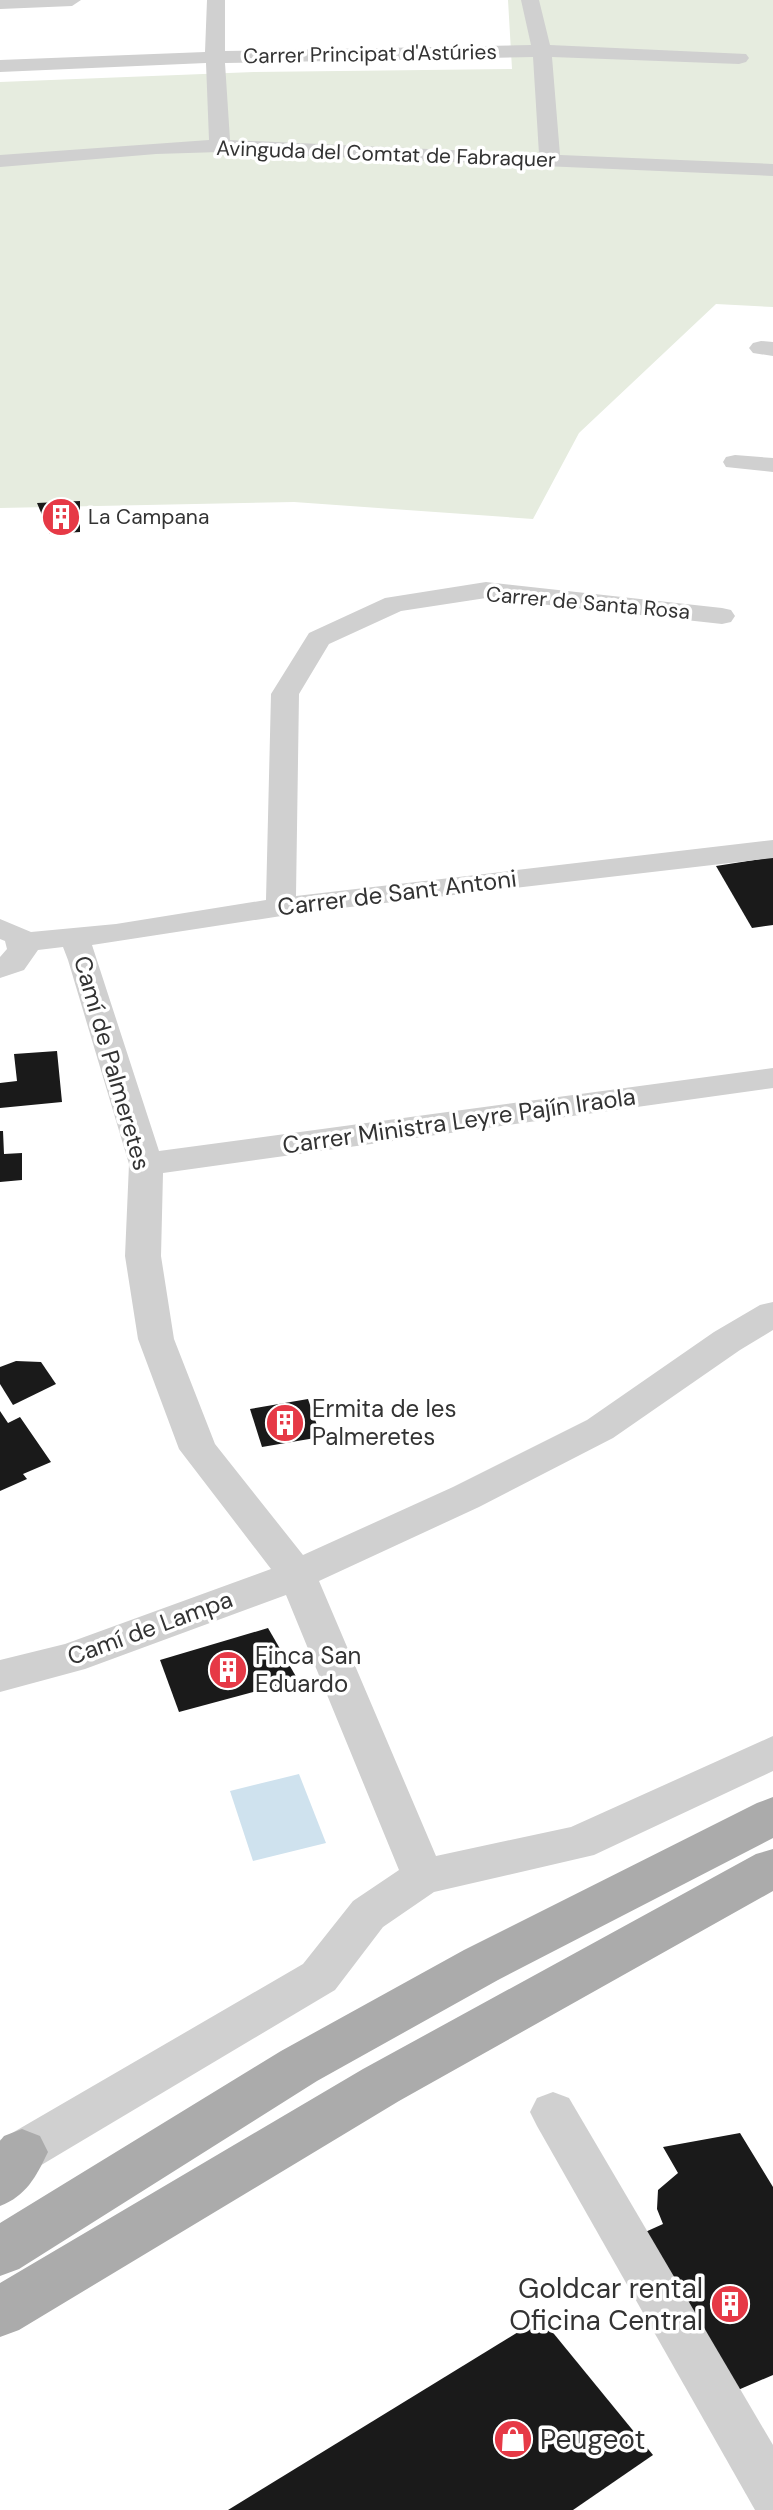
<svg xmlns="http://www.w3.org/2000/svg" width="773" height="2510" viewBox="0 0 773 2510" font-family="'DM Sans',sans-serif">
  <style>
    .green { fill: #e6ecdf }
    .water { fill: #cfe2ee }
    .building { fill: #1a1a1a }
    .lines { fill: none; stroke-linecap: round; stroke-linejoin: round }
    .minor { fill: #d0d0d0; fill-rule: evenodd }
    .major { fill: #ababab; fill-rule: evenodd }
    .labels { text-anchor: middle; stroke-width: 7; stroke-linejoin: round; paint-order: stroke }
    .far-street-label { font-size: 21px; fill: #333; stroke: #fff }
    .far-poi-label { font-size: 21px; fill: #333; stroke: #fff; text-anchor: start }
    .street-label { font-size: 24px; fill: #333; stroke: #fff }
    .poi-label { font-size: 24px; fill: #333; stroke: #fff; text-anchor: start }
    .near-poi-label { font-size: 28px; fill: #333; stroke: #fff; text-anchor: end }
  </style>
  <rect width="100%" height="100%" fill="#fff"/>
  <path class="green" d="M 508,0 L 773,0 L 773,307 L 716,304 L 579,433 L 533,519 L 294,502 L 0,508 L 0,82 L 254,72 L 512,69 Z"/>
  <path class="water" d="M 299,1774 L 326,1843 L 253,1861 L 230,1791 Z"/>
  <g class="building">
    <path d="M 80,501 L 80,532 L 50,534 L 37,503 Z"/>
    <path d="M 773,857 L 773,925 L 752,928 L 716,866 Z"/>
    <path d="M 57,1051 L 62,1102 L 0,1108 L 0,1083 L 17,1081 L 14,1054 Z"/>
    <path d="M 0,1131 L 3,1131 L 4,1154 L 22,1153 L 22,1180 L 0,1182 Z"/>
    <path d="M 16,1361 L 41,1362 L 56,1384 L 13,1405 L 0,1384 L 0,1367 Z"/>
    <path d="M 308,1399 L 321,1437 L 262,1447 L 250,1409 Z"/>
    <path d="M 0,1411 L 8,1423 L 20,1417 L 51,1462 L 23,1474 L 27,1479 L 0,1491 Z"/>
    <path d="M 268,1628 L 298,1680 L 179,1712 L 160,1660 Z"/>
    <path d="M 740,2133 L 773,2187 L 773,2375 L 738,2390 L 643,2233 L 663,2224 L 657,2209 L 658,2190 L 678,2173 L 663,2147 Z"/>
    <path d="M 541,2318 L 653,2455 L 573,2510 L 228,2510 Z"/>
  </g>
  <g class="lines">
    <g class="minor">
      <path d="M 0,0 L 81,0 L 72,6 L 0,9 Z"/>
      <path d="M 207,0 L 225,0 L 225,51 L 531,45 L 521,0 L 539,0 L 550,45 L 746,54 L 749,58 L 746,62 L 739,64 L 552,57 L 560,155 L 773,164 L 773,176 L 220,152 L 156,154 L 0,167 L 0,155 L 209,140 L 206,63 L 0,72 L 0,60 L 205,52 ZM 533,57 L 539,154 L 230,140 L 225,63 Z"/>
      <path d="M 761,341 L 773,342 L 773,356 L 753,353 L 749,348 L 753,343 Z"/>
      <path d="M 735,455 L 773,458 L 773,472 L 726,467 L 723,462 L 726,457 Z"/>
      <path d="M 486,582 L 722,608 L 731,610 L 735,616 L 731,622 L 722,624 L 486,598 L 401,611 L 329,644 L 299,694 L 296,896 L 773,840 L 773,858 L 307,912 L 92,945 L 159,1151 L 773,1068 L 773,1088 L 163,1173 L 161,1256 L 174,1339 L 215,1444 L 303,1555 L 453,1487 L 587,1420 L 714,1332 L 760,1305 L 773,1302 L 773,1330 L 740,1350 L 613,1438 L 479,1507 L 319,1581 L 436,1856 L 571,1827 L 773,1736 L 773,1771 L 594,1855 L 434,1892 L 383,1927 L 335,1990 L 38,2167 L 0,2183 L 0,2140 L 303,1964 L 353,1901 L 399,1870 L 286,1595 L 85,1669 L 0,1692 L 0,1660 L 65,1644 L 271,1569 L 179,1449 L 138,1339 L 125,1256 L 129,1164 L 68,960 L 63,947 L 38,950 L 24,970 L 0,978 L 0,957 L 7,949 L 5,941 L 0,939 L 0,919 L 31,932 L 116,924 L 266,900 L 271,694 L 309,633 L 385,598 Z"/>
      <path d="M 553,2092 L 569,2098 L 773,2445 L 773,2510 L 755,2510 L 537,2126 L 530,2112 L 537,2098 Z"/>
    </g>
    <g class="major">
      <path d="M 773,1797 L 773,1838 L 498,1980 L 317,2081 L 19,2269 L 0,2276 L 0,2223 L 281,2051 L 464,1950 L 757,1803 Z"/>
      <path d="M 773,1849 L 773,1891 L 399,2101 L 19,2330 L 0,2337 L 0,2283 L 363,2069 L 756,1854 Z"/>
      <path d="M 22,2129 L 40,2136 L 48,2152 C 36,2177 26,2196 0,2206 L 0,2141 L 4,2136 Z"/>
    </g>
  </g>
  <defs>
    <g id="building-disc" transform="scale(2.0125)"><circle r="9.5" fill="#e63946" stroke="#fff"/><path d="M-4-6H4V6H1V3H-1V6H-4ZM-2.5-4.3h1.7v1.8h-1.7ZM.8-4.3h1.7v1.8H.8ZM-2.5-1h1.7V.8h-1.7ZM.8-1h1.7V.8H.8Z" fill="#fff"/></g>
    <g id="shop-disc" transform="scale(2.0125)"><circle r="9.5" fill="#e63946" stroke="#fff"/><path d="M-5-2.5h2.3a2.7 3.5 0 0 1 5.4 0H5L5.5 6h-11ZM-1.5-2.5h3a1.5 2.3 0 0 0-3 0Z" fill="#fff"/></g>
  </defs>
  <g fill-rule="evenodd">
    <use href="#building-disc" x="61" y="517"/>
    <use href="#building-disc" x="285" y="1423"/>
    <use href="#building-disc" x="228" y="1670"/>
    <use href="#building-disc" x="730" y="2304"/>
    <use href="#shop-disc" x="513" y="2439"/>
  </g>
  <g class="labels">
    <g class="far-street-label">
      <text transform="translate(370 54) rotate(-1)" y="7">Carrer Principat d'Astúries</text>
      <text transform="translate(386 154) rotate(2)" y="7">Avinguda del Comtat de Fabraquer</text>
      <text transform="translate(588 603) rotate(5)" y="7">Carrer de Santa Rosa</text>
    </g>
    <g class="far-poi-label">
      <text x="88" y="524">La Campana</text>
    </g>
    <g class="street-label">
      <text transform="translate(397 893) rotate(-7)" y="8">Carrer de Sant Antoni</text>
      <text transform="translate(112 1063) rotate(74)" y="8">Camí de Palmeretes</text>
      <text transform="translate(459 1121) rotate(-8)" y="8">Carrer Ministra Leyre Pajín Iraola</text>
      <text transform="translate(150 1628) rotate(-20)" y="8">Camí de Lampa</text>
    </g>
    <g class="poi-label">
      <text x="312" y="1417">Ermita de les<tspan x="312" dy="28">Palmeretes</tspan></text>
      <text x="255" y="1664">Finca San<tspan x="255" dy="28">Eduardo</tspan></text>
    </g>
    <g class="near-poi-label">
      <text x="703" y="2298">Goldcar rental<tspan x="703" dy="32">Oficina Central</tspan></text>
      <text x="540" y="2449" text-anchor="start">Peugeot</text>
    </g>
  </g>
</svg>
